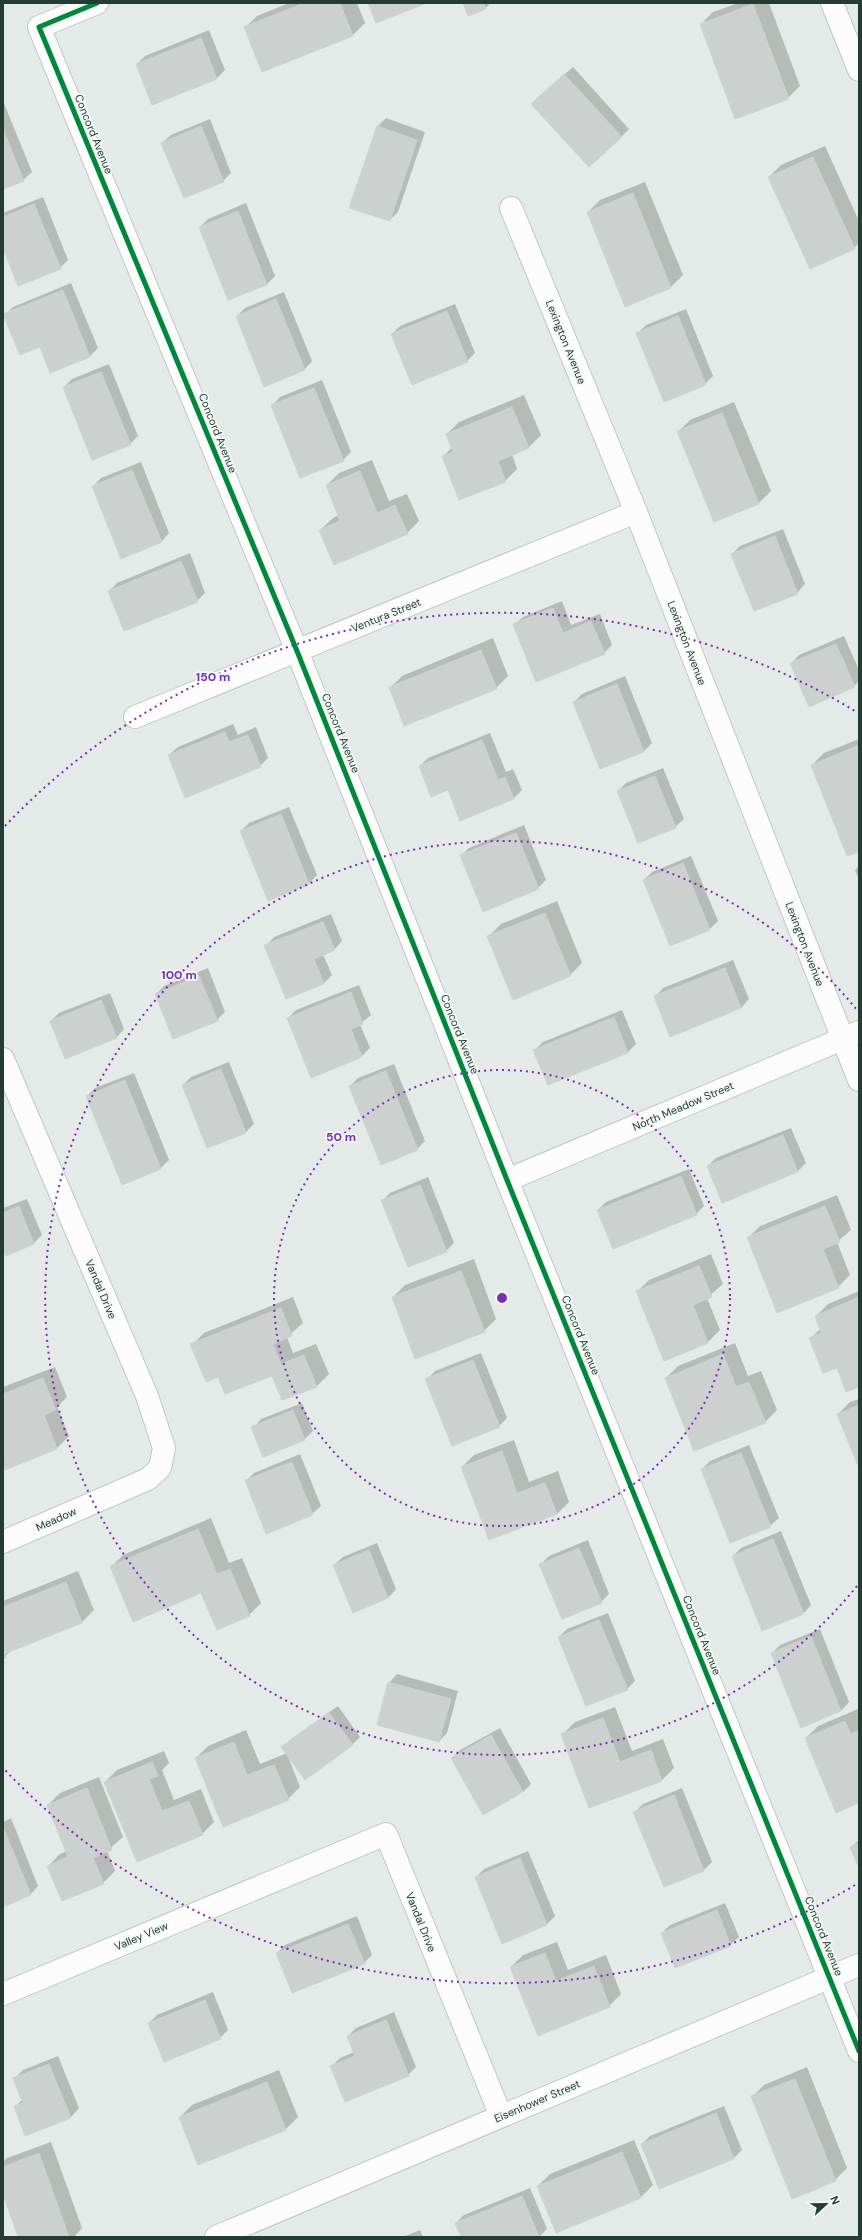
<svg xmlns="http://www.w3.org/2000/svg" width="862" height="2240" viewBox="0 0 862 2240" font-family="'DM Sans',sans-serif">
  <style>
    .shadow { fill: #0003 }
    .building { fill: #ccd1cf; stroke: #cdd3d0 }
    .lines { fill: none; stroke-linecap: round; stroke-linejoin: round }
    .minor-casing { stroke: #c1c7c4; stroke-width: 24 }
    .minor { stroke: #fbfcfb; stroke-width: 22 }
    .cycleway-casing { stroke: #f3f9f5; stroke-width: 8 }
    .cycleway { stroke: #00873e; stroke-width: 5 }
    .ring { fill: none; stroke: #7b2cbf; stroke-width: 2; stroke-dasharray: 2 4 }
    .labels { text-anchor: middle; stroke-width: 3.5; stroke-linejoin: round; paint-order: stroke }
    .street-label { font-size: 11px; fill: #233d33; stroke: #f3f9f5 }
    .centre { fill: #7b2cbf; stroke: #f3f9f5; stroke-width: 2 }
    .ring-label { font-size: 12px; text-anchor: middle; font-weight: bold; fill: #7b2cbf; stroke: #f3f9f5; stroke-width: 3.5; stroke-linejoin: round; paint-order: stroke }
  </style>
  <rect width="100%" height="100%" fill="#e4eae7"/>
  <g class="shadow">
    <path d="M 289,3 L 357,3 L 365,23 L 353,35 L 263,71 L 245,28 L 257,16 Z"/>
    <path d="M 464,3 L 488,3 L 489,5 L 485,8 Z"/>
    <path d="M 738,3 L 769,3 L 800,86 L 788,98 L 701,24 L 713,12 Z"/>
    <path d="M 209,30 L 225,70 L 217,78 L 153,104 L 137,64 L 145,56 Z"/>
    <path d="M 573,67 L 629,129 L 621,137 L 541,96 Z"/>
    <path d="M 3,101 L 32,172 L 23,180 L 3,188 Z"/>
    <path d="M 386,118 L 425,132 L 398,212 L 390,220 L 377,127 Z"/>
    <path d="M 210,119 L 231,173 L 223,181 L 162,143 L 171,135 Z"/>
    <path d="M 825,146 L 859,221 L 859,243 L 854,248 L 769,177 L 781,165 Z"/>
    <path d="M 645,182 L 683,275 L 671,287 L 626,305 L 588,212 L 600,200 Z"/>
    <path d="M 43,197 L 68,260 L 60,268 L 3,246 L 3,213 Z"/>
    <path d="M 246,203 L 275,276 L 267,284 L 229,299 L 200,227 L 208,219 Z"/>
    <path d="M 71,283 L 98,348 L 90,356 L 40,346 L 5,315 L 13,307 Z"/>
    <path d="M 284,292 L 312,361 L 304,370 L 237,316 L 245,308 Z"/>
    <path d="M 455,304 L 475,353 L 467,361 L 392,334 L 400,326 Z"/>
    <path d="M 686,309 L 713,376 L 705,384 L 637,334 L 646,325 Z"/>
    <path d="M 109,364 L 138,436 L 130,444 L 64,387 L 72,379 Z"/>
    <path d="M 322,380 L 351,452 L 343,460 L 272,406 L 280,397 Z"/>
    <path d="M 524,395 L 541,435 L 529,447 L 512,454 L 517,469 L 505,481 L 443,457 L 452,447 L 447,434 L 459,422 Z"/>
    <path d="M 734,402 L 771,491 L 759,503 L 715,521 L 678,432 L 690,420 Z"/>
    <path d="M 372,460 L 389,501 L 407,494 L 419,521 L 407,533 L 320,530 L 333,518 L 339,515 L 327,485 L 339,473 Z"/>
    <path d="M 141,462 L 169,533 L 161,542 L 93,486 L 101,478 Z"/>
    <path d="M 783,529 L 805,584 L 797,593 L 732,554 L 740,546 Z"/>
    <path d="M 190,553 L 205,593 L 197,601 L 109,591 L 117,583 Z"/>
    <path d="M 562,601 L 571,625 L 600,614 L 612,645 L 604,653 L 514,625 L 523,617 Z"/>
    <path d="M 844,636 L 859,670 L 859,681 L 854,686 L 791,664 L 799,655 Z"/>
    <path d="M 493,638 L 508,676 L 496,688 L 390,688 L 402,676 Z"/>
    <path d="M 625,676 L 652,743 L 644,751 L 601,768 L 574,702 L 582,694 Z"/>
    <path d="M 233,724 L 238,735 L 256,727 L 268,758 L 260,766 L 169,755 L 178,747 Z"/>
    <path d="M 490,733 L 506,772 L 513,769 L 522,790 L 514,798 L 449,789 L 420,766 L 428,758 Z"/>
    <path d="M 859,739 L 859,851 L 812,765 L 824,753 Z"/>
    <path d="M 663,768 L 684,819 L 675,827 L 618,791 L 626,783 Z"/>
    <path d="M 289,807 L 317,875 L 309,883 L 241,831 L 249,823 Z"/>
    <path d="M 524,825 L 546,880 L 538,888 L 461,856 L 469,848 Z"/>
    <path d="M 691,856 L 718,921 L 710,929 L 644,880 L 652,872 Z"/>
    <path d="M 859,866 L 859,880 L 855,870 Z"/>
    <path d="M 557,901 L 582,963 L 570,975 L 489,936 L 501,924 Z"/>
    <path d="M 331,914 L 342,941 L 334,950 L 323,954 L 332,975 L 324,983 L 287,998 L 266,946 L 274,937 Z"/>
    <path d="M 733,960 L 749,999 L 741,1008 L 655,997 L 663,988 Z"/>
    <path d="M 208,968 L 225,1012 L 217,1020 L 156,994 L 164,986 Z"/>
    <path d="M 359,985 L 371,1015 L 360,1024 L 370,1048 L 362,1056 L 288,1018 L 296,1010 Z"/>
    <path d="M 110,993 L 124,1029 L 116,1038 L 51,1021 L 59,1013 Z"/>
    <path d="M 622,1010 L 636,1044 L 628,1052 L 548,1084 L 535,1050 L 543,1042 Z"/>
    <path d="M 229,1062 L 254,1124 L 246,1132 L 208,1147 L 183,1085 L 191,1077 Z"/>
    <path d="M 394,1064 L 425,1141 L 417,1149 L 350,1086 L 358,1078 Z"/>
    <path d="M 134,1073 L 169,1160 L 161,1168 L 122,1184 L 87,1096 L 95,1088 Z"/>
    <path d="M 791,1128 L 806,1163 L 798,1171 L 708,1166 L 716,1158 Z"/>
    <path d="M 689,1169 L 704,1206 L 696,1214 L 598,1210 L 606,1202 Z"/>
    <path d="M 428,1177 L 454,1243 L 446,1251 L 382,1201 L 390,1193 Z"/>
    <path d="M 837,1195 L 851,1230 L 837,1242 L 850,1275 L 838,1287 L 748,1238 L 760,1226 Z"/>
    <path d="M 27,1199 L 42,1235 L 34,1243 L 7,1254 L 3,1245 L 3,1208 Z"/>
    <path d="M 711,1254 L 723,1284 L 707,1298 L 720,1330 L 708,1342 L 665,1360 L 637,1292 L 649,1280 Z"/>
    <path d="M 474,1259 L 496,1319 L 484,1331 L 393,1297 L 405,1285 Z"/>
    <path d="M 859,1291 L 859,1386 L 810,1339 L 821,1328 L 816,1316 L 828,1304 Z"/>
    <path d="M 293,1297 L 303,1323 L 287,1337 L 293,1353 L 316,1344 L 329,1374 L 317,1386 L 282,1399 L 272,1374 L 218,1375 L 192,1345 L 204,1333 Z"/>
    <path d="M 735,1343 L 748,1376 L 761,1371 L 777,1410 L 765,1422 L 666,1378 L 678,1366 Z"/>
    <path d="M 481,1353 L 507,1418 L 499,1426 L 427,1380 L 435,1371 Z"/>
    <path d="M 55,1367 L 67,1397 L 57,1407 L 69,1436 L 57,1448 L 5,1469 L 3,1463 L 3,1387 Z"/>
    <path d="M 859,1399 L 859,1465 L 838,1414 L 850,1402 Z"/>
    <path d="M 302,1403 L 313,1431 L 305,1439 L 264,1456 L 253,1428 L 261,1419 Z"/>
    <path d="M 514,1440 L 529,1482 L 558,1471 L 569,1502 L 557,1514 L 462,1467 L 474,1455 Z"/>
    <path d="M 749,1445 L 779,1518 L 770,1526 L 702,1469 L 710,1461 Z"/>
    <path d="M 300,1454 L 321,1506 L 312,1514 L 246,1481 L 254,1473 Z"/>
    <path d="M 211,1518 L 229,1563 L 242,1558 L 261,1603 L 249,1615 L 202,1592 L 111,1567 L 123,1555 Z"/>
    <path d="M 781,1531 L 811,1605 L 803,1614 L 733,1556 L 741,1548 Z"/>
    <path d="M 588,1540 L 609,1594 L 601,1602 L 541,1564 L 549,1556 Z"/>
    <path d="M 377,1543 L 396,1589 L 388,1598 L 353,1612 L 334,1565 L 343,1557 Z"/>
    <path d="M 78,1571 L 94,1610 L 82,1622 L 12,1650 L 3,1658 L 3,1601 Z"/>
    <path d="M 608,1613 L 635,1681 L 627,1689 L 559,1637 L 567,1629 Z"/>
    <path d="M 820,1629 L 849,1702 L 841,1711 L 772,1653 L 780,1645 Z"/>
    <path d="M 397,1674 L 458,1691 L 447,1733 L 439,1741 L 389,1683 Z"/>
    <path d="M 338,1706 L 360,1737 L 352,1745 L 287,1754 L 300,1787 L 288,1799 L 196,1758 L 208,1746 L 246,1730 L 260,1764 L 287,1753 L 283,1747 L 291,1739 Z"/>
    <path d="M 615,1707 L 632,1751 L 663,1739 L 674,1768 L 662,1780 L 590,1807 L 563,1734 L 575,1722 Z"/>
    <path d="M 858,1709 L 859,1713 L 859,1802 L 806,1738 L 818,1726 Z"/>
    <path d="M 500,1728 L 531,1784 L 523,1792 L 452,1758 L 460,1750 Z"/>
    <path d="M 164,1751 L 169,1763 L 162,1770 L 174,1800 L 201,1789 L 214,1822 L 202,1834 L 105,1782 L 117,1770 Z"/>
    <path d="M 99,1777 L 123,1837 L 107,1851 L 115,1871 L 103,1883 L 48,1866 L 60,1854 L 67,1851 L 48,1805 L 60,1793 Z"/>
    <path d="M 682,1788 L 712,1862 L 704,1870 L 665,1886 L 635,1812 L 643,1804 Z"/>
    <path d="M 11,1818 L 38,1886 L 30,1895 L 3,1906 L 3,1822 Z"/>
    <path d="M 859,1840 L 859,1865 L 851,1847 Z"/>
    <path d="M 528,1851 L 555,1916 L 547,1924 L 502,1942 L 476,1877 L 484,1869 Z"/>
    <path d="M 725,1903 L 739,1937 L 730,1945 L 662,1933 L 670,1925 Z"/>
    <path d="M 357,1916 L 372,1955 L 364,1963 L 277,1953 L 285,1945 Z"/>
    <path d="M 557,1942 L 568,1970 L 606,1955 L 621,1994 L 609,2006 L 511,1967 L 523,1955 Z"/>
    <path d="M 213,1992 L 228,2030 L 220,2038 L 149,2023 L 157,2015 Z"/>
    <path d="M 394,2012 L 416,2067 L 408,2075 L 332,2066 L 340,2058 L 354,2052 L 348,2036 L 356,2028 Z"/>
    <path d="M 58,2056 L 79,2108 L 71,2117 L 26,2135 L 15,2107 L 23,2099 L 14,2079 L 23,2070 Z"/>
    <path d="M 807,2067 L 847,2168 L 835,2180 L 752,2097 L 764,2085 Z"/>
    <path d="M 279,2070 L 298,2117 L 286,2129 L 199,2164 L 180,2117 L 192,2105 Z"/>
    <path d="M 724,2106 L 742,2150 L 734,2158 L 660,2188 L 642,2144 L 650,2136 Z"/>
    <path d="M 634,2140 L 653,2185 L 641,2197 L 538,2186 L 550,2174 Z"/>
    <path d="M 51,2142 L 82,2228 L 74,2237 L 20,2237 L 3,2191 L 3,2162 L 7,2158 Z"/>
    <path d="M 530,2188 L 547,2229 L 539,2237 L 462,2237 L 456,2223 L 464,2215 Z"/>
    <path d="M 420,2230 L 423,2237 L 403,2237 Z"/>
  </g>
  <g class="building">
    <path d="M 304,3 L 340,3 L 353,36 L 262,72 L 244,27 Z"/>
    <path d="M 368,3 L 427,3 L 376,23 Z"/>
    <path d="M 463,3 L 483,3 L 486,9 L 468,16 Z"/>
    <path d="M 753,4 L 789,99 L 735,119 L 700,24 Z"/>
    <path d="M 201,38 L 217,79 L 152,105 L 136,64 Z"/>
    <path d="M 564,74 L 622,137 L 589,167 L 531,104 Z"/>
    <path d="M 201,126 L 224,182 L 184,198 L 161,143 Z"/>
    <path d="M 377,126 L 417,140 L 390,221 L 349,208 Z"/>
    <path d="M 3,129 L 24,181 L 3,189 Z"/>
    <path d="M 813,157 L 855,249 L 810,269 L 768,177 Z"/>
    <path d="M 633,193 L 671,288 L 625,307 L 587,212 Z"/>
    <path d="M 34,204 L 61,269 L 18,286 L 3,248 L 3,217 Z"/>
    <path d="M 238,211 L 267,285 L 228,300 L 199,227 Z"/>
    <path d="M 63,290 L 90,357 L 50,373 L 40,347 L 20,355 L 3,314 Z"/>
    <path d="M 276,299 L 305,370 L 264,387 L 236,316 Z"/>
    <path d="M 447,311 L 468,362 L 412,385 L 391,334 Z"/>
    <path d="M 678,316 L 706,385 L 664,402 L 636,333 Z"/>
    <path d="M 101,372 L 131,445 L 92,460 L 63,387 Z"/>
    <path d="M 314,388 L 344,461 L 300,478 L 271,405 Z"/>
    <path d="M 512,407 L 529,448 L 498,461 L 506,482 L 459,500 L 442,456 L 453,452 L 446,434 Z"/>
    <path d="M 722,413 L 759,504 L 714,522 L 677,431 Z"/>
    <path d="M 132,470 L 162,542 L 121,559 L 92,486 Z"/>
    <path d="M 360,471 L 377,513 L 395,505 L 408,534 L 334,565 L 319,530 L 340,521 L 326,485 Z"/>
    <path d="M 775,536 L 798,594 L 754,611 L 731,554 Z"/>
    <path d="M 181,561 L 198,602 L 124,631 L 108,591 Z"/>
    <path d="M 553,608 L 563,633 L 591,621 L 605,654 L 536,682 L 513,624 Z"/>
    <path d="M 836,644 L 855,687 L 809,707 L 790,663 Z"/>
    <path d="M 481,650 L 497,689 L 404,726 L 389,687 Z"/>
    <path d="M 617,684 L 644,752 L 600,769 L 573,702 Z"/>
    <path d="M 225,732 L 229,742 L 248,735 L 261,767 L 185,798 L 168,755 Z"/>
    <path d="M 482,740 L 498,780 L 505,777 L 514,799 L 460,821 L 448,790 L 431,797 L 419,766 Z"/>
    <path d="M 857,746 L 859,752 L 859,852 L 847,856 L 811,765 Z"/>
    <path d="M 655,776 L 676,828 L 638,843 L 617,791 Z"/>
    <path d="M 281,814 L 309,884 L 268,901 L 240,831 Z"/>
    <path d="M 516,833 L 539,889 L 483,912 L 460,855 Z"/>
    <path d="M 683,863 L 710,930 L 670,946 L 643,880 Z"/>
    <path d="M 545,913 L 571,976 L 513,1000 L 487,936 Z"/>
    <path d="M 323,922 L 335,950 L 314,959 L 324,984 L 286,999 L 264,945 Z"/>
    <path d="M 725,968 L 741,1008 L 670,1037 L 654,996 Z"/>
    <path d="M 199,976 L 218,1021 L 173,1039 L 155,994 Z"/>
    <path d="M 351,992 L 363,1024 L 351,1029 L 362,1057 L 311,1078 L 287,1018 Z"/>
    <path d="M 101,1000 L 117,1038 L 65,1059 L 50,1021 Z"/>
    <path d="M 614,1017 L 628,1053 L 548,1085 L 533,1050 Z"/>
    <path d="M 221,1069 L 246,1133 L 207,1148 L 182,1085 Z"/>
    <path d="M 386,1071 L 418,1150 L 381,1165 L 349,1086 Z"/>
    <path d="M 125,1080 L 161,1169 L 122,1185 L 86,1096 Z"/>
    <path d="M 783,1135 L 798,1172 L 722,1203 L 707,1166 Z"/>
    <path d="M 681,1176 L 697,1215 L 613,1249 L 597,1210 Z"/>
    <path d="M 420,1185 L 447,1252 L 408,1267 L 381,1200 Z"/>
    <path d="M 19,1206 L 34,1244 L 6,1256 L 3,1248 L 3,1213 Z"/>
    <path d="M 825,1206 L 840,1242 L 823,1249 L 839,1288 L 777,1313 L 747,1237 Z"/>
    <path d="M 699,1266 L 712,1297 L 693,1305 L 708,1343 L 664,1361 L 636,1291 Z"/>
    <path d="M 461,1271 L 485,1332 L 415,1359 L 392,1297 Z"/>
    <path d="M 859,1297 L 859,1387 L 846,1392 L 837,1368 L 823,1373 L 809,1338 L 821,1333 L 815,1316 Z"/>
    <path d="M 281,1308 L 292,1336 L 273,1344 L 281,1364 L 304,1355 L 317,1387 L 282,1400 L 272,1376 L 225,1394 L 218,1377 L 206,1382 L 190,1344 Z"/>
    <path d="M 723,1354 L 736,1387 L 749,1382 L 766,1423 L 694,1451 L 665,1378 Z"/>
    <path d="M 473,1360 L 500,1427 L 452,1446 L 425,1379 Z"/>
    <path d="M 43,1378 L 56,1410 L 44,1415 L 57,1449 L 5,1470 L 3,1394 Z"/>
    <path d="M 859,1405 L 859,1468 L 837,1414 Z"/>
    <path d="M 293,1410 L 305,1440 L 263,1457 L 251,1427 Z"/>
    <path d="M 502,1451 L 517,1493 L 545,1483 L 557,1514 L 489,1540 L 461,1467 Z"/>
    <path d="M 741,1453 L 771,1527 L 730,1543 L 701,1469 Z"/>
    <path d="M 292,1462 L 313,1515 L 266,1534 L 245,1480 Z"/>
    <path d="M 198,1529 L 217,1574 L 230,1569 L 250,1616 L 217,1630 L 201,1593 L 133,1622 L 110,1566 Z"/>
    <path d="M 773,1539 L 804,1614 L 762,1631 L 732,1556 Z"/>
    <path d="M 579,1548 L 602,1603 L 562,1619 L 539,1564 Z"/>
    <path d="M 369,1550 L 388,1598 L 353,1613 L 333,1565 Z"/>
    <path d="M 66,1582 L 82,1623 L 4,1654 L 6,1658 L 3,1659 L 3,1607 Z"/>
    <path d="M 599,1620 L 628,1690 L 586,1706 L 558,1637 Z"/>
    <path d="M 811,1636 L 841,1711 L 801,1728 L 771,1653 Z"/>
    <path d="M 388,1682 L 451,1699 L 439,1742 L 377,1725 Z"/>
    <path d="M 329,1713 L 353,1745 L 305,1780 L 281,1747 Z"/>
    <path d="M 603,1718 L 620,1762 L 651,1750 L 662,1781 L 589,1808 L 561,1734 Z"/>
    <path d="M 845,1721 L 851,1734 L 859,1730 L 859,1803 L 836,1813 L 805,1738 Z"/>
    <path d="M 491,1735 L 523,1792 L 483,1815 L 451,1758 Z"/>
    <path d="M 234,1742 L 247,1775 L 274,1765 L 289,1800 L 223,1827 L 195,1758 Z"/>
    <path d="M 152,1762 L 158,1776 L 149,1779 L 162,1811 L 189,1801 L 203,1835 L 137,1862 L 104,1782 Z"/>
    <path d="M 87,1788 L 112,1850 L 93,1858 L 104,1884 L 62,1901 L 47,1866 L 68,1857 L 47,1805 Z"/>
    <path d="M 674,1795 L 704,1871 L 664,1887 L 633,1812 Z"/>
    <path d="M 3,1827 L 31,1895 L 3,1907 Z"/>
    <path d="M 859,1843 L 859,1868 L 850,1847 Z"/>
    <path d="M 520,1858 L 547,1925 L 502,1944 L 475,1877 Z"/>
    <path d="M 717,1910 L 731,1946 L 675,1968 L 661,1933 Z"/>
    <path d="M 348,1924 L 365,1964 L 292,1993 L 276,1953 Z"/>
    <path d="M 545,1953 L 556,1981 L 594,1966 L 610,2007 L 538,2036 L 510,1967 Z"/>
    <path d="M 205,2000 L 221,2039 L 164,2062 L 148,2023 Z"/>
    <path d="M 386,2020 L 409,2076 L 345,2102 L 330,2066 L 355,2056 L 347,2036 Z"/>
    <path d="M 49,2064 L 71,2118 L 25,2136 L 14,2106 L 23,2103 L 13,2078 Z"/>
    <path d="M 795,2079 L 836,2181 L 792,2199 L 751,2096 Z"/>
    <path d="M 267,2082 L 286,2130 L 198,2165 L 179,2117 Z"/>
    <path d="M 716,2113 L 734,2159 L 659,2189 L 641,2144 Z"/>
    <path d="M 622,2152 L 641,2198 L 556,2233 L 537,2186 Z"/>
    <path d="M 39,2153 L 69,2237 L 18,2237 L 3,2194 L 3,2167 Z"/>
    <path d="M 522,2196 L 539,2237 L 461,2237 L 455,2223 Z"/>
  </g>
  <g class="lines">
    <g class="minor-casing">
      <g id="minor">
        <path d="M 97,3 L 39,27 L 297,651 L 507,1180 L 859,2051"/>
        <path d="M 832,3 L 859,70"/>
        <path d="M 511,208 L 636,512 L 859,1080"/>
        <path d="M 135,717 L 636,512"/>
        <path d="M 3,1059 L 147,1396 L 164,1448 L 160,1468 L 148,1479 L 3,1542"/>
        <path d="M 507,1180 L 859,1032"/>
        <path d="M 3,1994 L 386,1834 L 501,2116"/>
        <path d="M 216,2237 L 859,1965"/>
      </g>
    </g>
    <use href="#minor" class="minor"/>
    <g class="cycleway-casing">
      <path id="cycleway" d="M 97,3 L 39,27 L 297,651 L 507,1180 L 859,2051"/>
    </g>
    <use href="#cycleway" class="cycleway"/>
  </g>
  <g class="ring">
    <circle cx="502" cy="1298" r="228"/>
    <path d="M857 1586A457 457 0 1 1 857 1010"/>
    <path d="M855 1885A685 685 0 0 1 5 1770M5 826A685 685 0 0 1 855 711"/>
  </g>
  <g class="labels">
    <g class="street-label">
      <text transform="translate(94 134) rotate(68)" y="4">Concord Avenue</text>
      <text transform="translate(566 342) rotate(68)" y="4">Lexington Avenue</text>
      <text transform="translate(218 433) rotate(68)" y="4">Concord Avenue</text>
      <text transform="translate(386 615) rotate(-22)" y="4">Ventura Street</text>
      <text transform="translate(687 643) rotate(69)" y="4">Lexington Avenue</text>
      <text transform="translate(341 733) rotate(68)" y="4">Concord Avenue</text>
      <text transform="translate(805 944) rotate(69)" y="4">Lexington Avenue</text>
      <text transform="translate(460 1034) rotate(68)" y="4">Concord Avenue</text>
      <text transform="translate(683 1106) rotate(-23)" y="4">North Meadow Street</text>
      <text transform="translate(101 1289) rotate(67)" y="4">Vandal Drive</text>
      <text transform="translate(581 1335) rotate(68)" y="4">Concord Avenue</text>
      <text transform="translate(56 1519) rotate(-24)" y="4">Meadow</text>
      <text transform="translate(702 1635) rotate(68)" y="4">Concord Avenue</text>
      <text transform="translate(421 1922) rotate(68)" y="4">Vandal Drive</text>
      <text transform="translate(141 1936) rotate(-23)" y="4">Valley View</text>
      <text transform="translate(824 1936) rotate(68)" y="4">Concord Avenue</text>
      <text transform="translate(537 2101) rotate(-23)" y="4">Eisenhower Street</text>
    </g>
  </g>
  <circle cx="502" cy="1298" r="6" class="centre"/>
  <g class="ring-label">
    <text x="213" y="681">150 m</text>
    <text x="179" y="979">100 m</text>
    <text x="341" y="1141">50 m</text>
  </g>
  <rect width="862" height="2240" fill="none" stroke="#233d33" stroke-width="8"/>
  <g transform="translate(826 2204) rotate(68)" stroke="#f3f9f5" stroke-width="3" paint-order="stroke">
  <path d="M0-3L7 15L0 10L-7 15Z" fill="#233d33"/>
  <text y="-6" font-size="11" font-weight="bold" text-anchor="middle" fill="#233d33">N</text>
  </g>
</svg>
